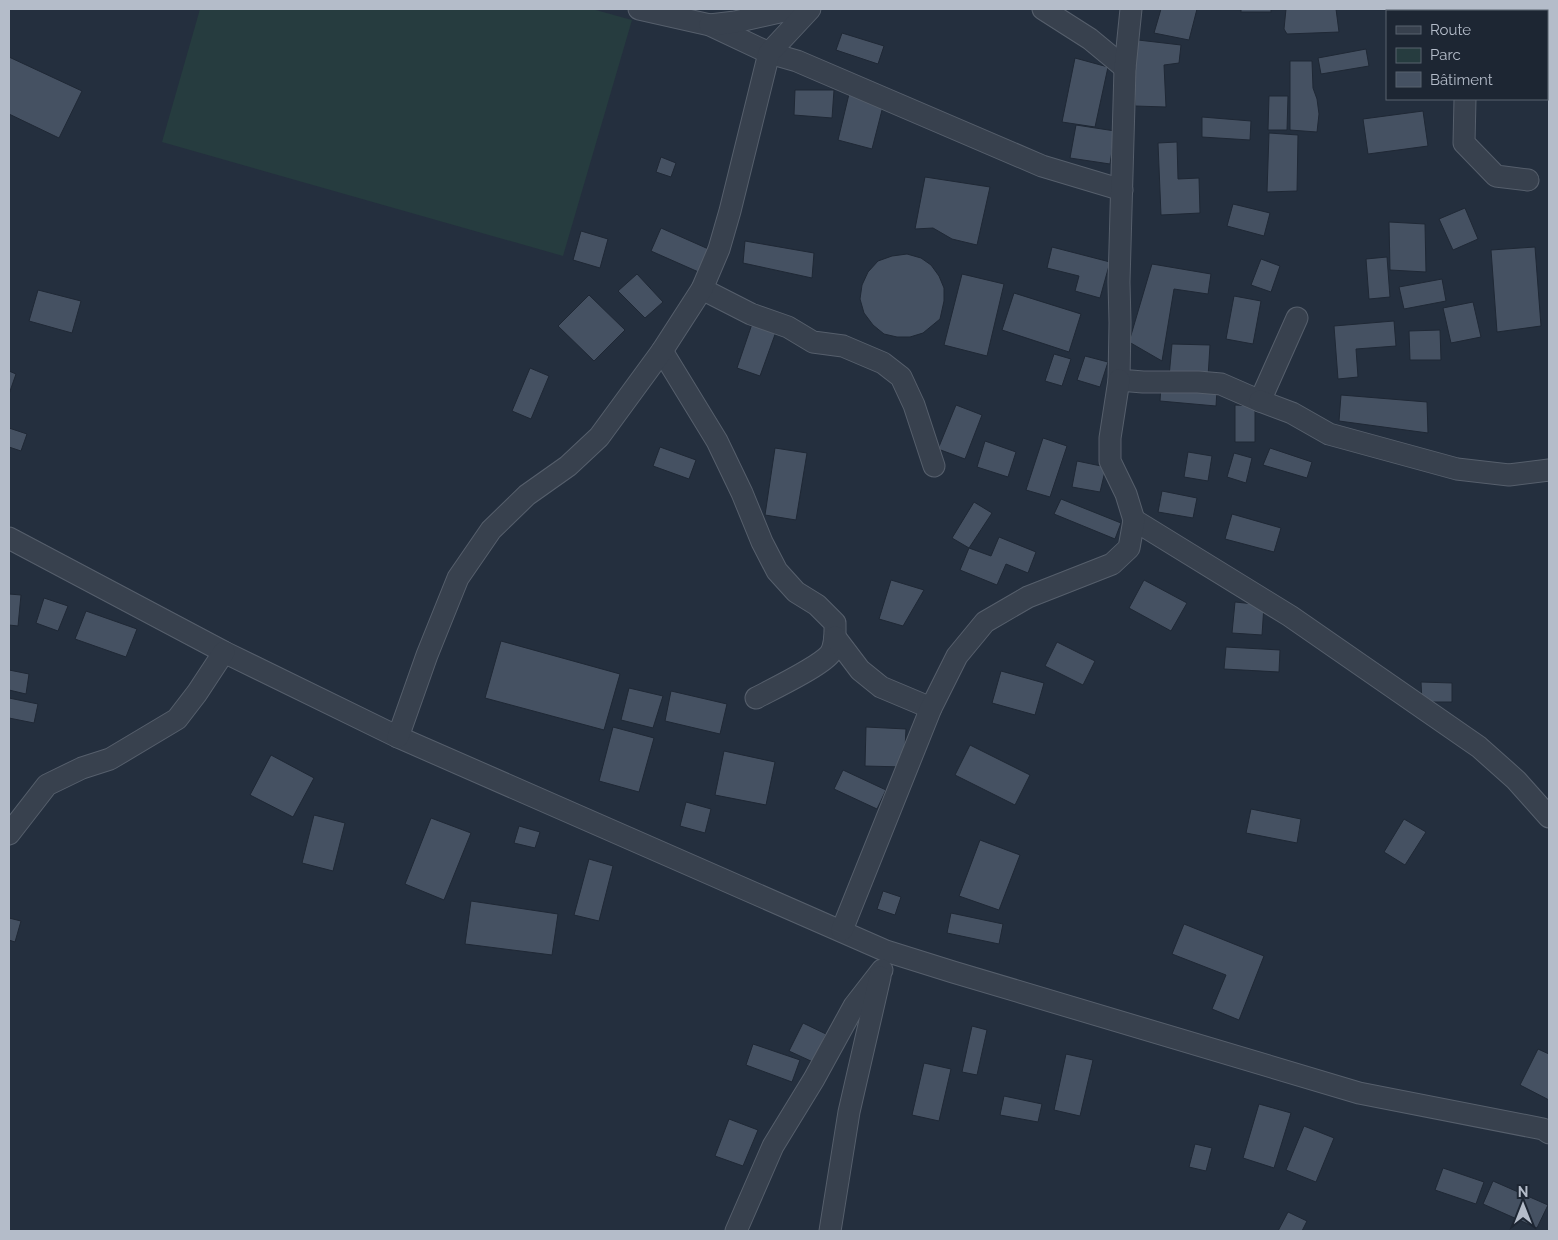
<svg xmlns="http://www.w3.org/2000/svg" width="1558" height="1240" viewBox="0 0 1558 1240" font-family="Raleway,sans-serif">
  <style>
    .green { fill: #263c3f }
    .building { fill: #455162; stroke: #1f2835 }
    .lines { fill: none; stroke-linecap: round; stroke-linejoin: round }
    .minor-casing { stroke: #565f6c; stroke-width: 23 }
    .minor { stroke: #38414e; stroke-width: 21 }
  </style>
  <rect width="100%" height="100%" fill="#242f3e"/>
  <path class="green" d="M 200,9 L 592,9 L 632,20 L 563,256 L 162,142 Z"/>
  <g class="building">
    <path d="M 1161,9 L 1197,9 L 1189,40 L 1154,33 Z"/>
    <rect x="1241" y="9" width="30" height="3"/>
    <path d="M 1286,9 L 1336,9 L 1339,32 L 1287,34 L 1284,29 Z"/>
    <path d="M 842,33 L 884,46 L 878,64 L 836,50 Z"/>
    <path d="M 1138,40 L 1181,45 L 1179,63 L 1164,65 L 1166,107 L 1135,106 L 1134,74 Z"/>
    <path d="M 1366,49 L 1369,66 L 1321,74 L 1318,58 Z"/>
    <path d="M 9,57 L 82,91 L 59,138 L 9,114 Z"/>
    <path d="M 1075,58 L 1108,67 L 1095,127 L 1062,122 Z"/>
    <path d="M 1290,61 L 1312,61 L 1313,88 L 1317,99 L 1319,114 L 1317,132 L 1290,130 Z"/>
    <path d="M 795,90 L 834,90 L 832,118 L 794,115 Z"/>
    <path d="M 849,94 L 881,103 L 882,110 L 872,149 L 838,140 Z"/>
    <path d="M 1269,96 L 1288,96 L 1287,130 L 1268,130 Z"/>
    <path d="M 1423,111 L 1428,146 L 1368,154 L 1363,119 Z"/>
    <path d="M 1202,117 L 1251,121 L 1250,140 L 1202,137 Z"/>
    <path d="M 1076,125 L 1115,131 L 1110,164 L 1070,158 Z"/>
    <path d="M 1269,133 L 1298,135 L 1297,191 L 1267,192 Z"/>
    <path d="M 1177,142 L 1178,179 L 1199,178 L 1200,213 L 1161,215 L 1158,143 Z"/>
    <path d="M 661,157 L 676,163 L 671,177 L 656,172 Z"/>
    <path d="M 925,177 L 990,187 L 977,245 L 952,239 L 933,228 L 915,229 Z"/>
    <path d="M 1233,204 L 1270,213 L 1264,236 L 1227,226 Z"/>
    <path d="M 1465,208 L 1478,239 L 1453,250 L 1439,219 Z"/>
    <path d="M 1389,222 L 1425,224 L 1426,272 L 1390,270 Z"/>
    <path d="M 661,228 L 713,251 L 703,274 L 651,251 Z"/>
    <path d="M 581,231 L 608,239 L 600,268 L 573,260 Z"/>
    <path d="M 745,241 L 814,253 L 812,278 L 743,263 Z"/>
    <path d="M 1052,247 L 1110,262 L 1100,298 L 1075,291 L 1079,276 L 1047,268 Z"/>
    <path d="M 1535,247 L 1541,326 L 1497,332 L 1491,250 Z"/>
    <path d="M 907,254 L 921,258 L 931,265 L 939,276 L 944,288 L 944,301 L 940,319 L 923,333 L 910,337 L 897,337 L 884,334 L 873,325 L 864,313 L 860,299 L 862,285 L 868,272 L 878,261 L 892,256 Z"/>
    <path d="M 1387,257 L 1390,297 L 1369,299 L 1366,259 Z"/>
    <path d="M 1261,259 L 1280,266 L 1271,292 L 1251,285 Z"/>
    <path d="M 1152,264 L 1211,274 L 1208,294 L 1174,289 L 1162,361 L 1129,342 Z"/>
    <path d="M 637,274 L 663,302 L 645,318 L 618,291 Z"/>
    <path d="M 962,274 L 1004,284 L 987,356 L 944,345 Z"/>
    <path d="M 1442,279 L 1446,301 L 1404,309 L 1399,287 Z"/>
    <path d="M 38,290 L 81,301 L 72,333 L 29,321 Z"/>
    <path d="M 1014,293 L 1081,314 L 1069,352 L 1002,330 Z"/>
    <path d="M 589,295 L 625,330 L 594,361 L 558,326 Z"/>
    <path d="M 1234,296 L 1261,301 L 1253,344 L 1226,339 Z"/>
    <path d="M 1473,302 L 1481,337 L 1451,343 L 1443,308 Z"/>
    <path d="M 753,321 L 777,329 L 760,376 L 737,368 Z"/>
    <path d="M 1394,321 L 1396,346 L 1356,349 L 1358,377 L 1338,379 L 1334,326 Z"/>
    <path d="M 1440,330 L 1441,360 L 1410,360 L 1409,331 Z"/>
    <path d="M 1172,344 L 1210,345 L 1208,377 L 1169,377 Z"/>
    <path d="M 1054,354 L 1071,359 L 1062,386 L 1045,381 Z"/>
    <path d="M 1085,356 L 1108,362 L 1100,387 L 1077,380 Z"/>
    <path d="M 530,368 L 549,376 L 531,419 L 512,411 Z"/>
    <path d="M 9,371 L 16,374 L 9,394 Z"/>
    <path d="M 1161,385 L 1217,390 L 1216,406 L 1160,401 Z"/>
    <path d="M 1341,395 L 1427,402 L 1428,433 L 1339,421 Z"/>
    <path d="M 956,405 L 982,415 L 965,459 L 938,449 Z"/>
    <path d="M 1235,405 L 1255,406 L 1255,442 L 1235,442 Z"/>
    <path d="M 9,428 L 27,434 L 21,451 L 9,447 Z"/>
    <path d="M 1043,438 L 1067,446 L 1050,497 L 1026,490 Z"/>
    <path d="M 985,441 L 1016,452 L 1008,477 L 977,467 Z"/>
    <path d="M 660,447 L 696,460 L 689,479 L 653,466 Z"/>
    <path d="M 775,448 L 807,453 L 796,520 L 765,515 Z"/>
    <path d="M 1270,448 L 1312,462 L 1307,478 L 1263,465 Z"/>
    <path d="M 1188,452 L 1212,456 L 1208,481 L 1184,477 Z"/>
    <path d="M 1234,453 L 1252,458 L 1246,483 L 1227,477 Z"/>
    <path d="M 1077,461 L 1106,467 L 1100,492 L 1072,487 Z"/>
    <path d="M 1162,491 L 1197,498 L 1193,518 L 1158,512 Z"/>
    <path d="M 1061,499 L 1121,523 L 1115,539 L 1054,514 Z"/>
    <path d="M 974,502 L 992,513 L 969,548 L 952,538 Z"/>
    <path d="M 1232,514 L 1281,528 L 1274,552 L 1225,539 Z"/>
    <path d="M 999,537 L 1036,552 L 1028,573 L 1006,564 L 997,585 L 960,570 L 969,548 L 991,556 Z"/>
    <path d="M 891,580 L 924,590 L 903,626 L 879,619 Z"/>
    <path d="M 1144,580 L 1187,603 L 1171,631 L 1129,608 Z"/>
    <path d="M 9,594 L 21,595 L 18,626 L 9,625 Z"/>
    <path d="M 44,598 L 68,606 L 58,631 L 36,623 Z"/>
    <path d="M 1235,602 L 1264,605 L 1262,635 L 1232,633 Z"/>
    <path d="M 86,611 L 137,629 L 126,657 L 75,639 Z"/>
    <path d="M 501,641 L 620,674 L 604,730 L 485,698 Z"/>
    <path d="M 1057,642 L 1095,661 L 1083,685 L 1045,666 Z"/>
    <path d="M 1226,647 L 1280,650 L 1279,672 L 1224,669 Z"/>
    <path d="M 9,670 L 29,674 L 26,694 L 9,690 Z"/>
    <path d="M 1001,671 L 1044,683 L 1035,715 L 992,703 Z"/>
    <path d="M 1421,682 L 1452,683 L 1452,702 L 1422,702 Z"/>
    <path d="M 629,688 L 663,696 L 653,728 L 621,720 Z"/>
    <path d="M 671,691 L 727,704 L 720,734 L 665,721 Z"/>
    <path d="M 9,698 L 38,704 L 34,723 L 9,718 Z"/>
    <path d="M 613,727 L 654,738 L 639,792 L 599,781 Z"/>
    <path d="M 866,727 L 906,729 L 904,767 L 865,766 Z"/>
    <path d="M 970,745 L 1030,775 L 1015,805 L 955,775 Z"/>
    <path d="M 724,751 L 775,762 L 766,805 L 715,795 Z"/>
    <path d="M 271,755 L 314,778 L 293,817 L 250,795 Z"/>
    <path d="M 843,770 L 886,790 L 877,809 L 834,789 Z"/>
    <path d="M 686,802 L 711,809 L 705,833 L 680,826 Z"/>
    <path d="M 1251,809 L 1301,819 L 1297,843 L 1246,833 Z"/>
    <path d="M 314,815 L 345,823 L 333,871 L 302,863 Z"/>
    <path d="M 431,818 L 471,833 L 444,900 L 405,884 Z"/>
    <path d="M 1404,819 L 1426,832 L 1405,865 L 1384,852 Z"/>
    <path d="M 519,826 L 540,832 L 535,848 L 514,843 Z"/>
    <path d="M 980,840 L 1020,855 L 999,910 L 959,896 Z"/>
    <path d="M 589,859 L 613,866 L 599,921 L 574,915 Z"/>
    <path d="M 883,891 L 901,897 L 895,915 L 877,909 Z"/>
    <path d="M 471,901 L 558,914 L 552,955 L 465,944 Z"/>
    <path d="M 951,913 L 1003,924 L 999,944 L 947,933 Z"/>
    <path d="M 9,918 L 21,921 L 15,942 L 9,940 Z"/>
    <path d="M 1184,924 L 1264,956 L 1239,1020 L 1212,1009 L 1226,975 L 1172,954 Z"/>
    <path d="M 803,1023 L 826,1034 L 813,1062 L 789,1051 Z"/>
    <path d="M 972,1026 L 987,1030 L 977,1075 L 962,1072 Z"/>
    <path d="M 753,1044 L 800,1060 L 792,1082 L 746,1065 Z"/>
    <path d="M 1538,1049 L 1549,1054 L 1549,1100 L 1520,1085 Z"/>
    <path d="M 1066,1054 L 1093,1060 L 1080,1116 L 1054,1110 Z"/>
    <path d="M 924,1063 L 951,1069 L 939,1121 L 912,1115 Z"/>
    <path d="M 1004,1096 L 1042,1104 L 1038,1122 L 1000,1115 Z"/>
    <path d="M 1259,1104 L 1291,1113 L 1274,1168 L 1243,1158 Z"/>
    <path d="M 729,1119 L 758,1130 L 743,1166 L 715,1156 Z"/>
    <path d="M 1304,1126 L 1334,1138 L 1316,1182 L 1286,1170 Z"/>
    <path d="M 1195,1144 L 1212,1148 L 1206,1171 L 1189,1167 Z"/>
    <path d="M 1443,1168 L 1484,1182 L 1476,1204 L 1435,1190 Z"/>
    <path d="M 1493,1181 L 1548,1205 L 1537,1228 L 1483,1204 Z"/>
    <path d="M 1288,1212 L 1307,1221 L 1302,1231 L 1278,1231 Z"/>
  </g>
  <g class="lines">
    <g class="minor-casing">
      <g id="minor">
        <path d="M 639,9 L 710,25 L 769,53 L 797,61 L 1042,166 L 1122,190"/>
        <path d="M 1043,9 L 1090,39 L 1125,68"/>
        <path d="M 1131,9 L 1125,68 L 1119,282 L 1120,323 L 1119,380 L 1143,382 L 1198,382 L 1221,384 L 1260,401 L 1297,318"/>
        <path d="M 1422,9 L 1425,11"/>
        <path d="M 1459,11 L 1459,9"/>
        <path d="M 710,25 L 735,22 L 793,9"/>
        <path d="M 1465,99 L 1464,143 L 1496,176 L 1528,180"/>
        <path d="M 702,289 L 751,314 L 788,327 L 813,342 L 843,346 L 883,363 L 901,377 L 914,405 L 934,466"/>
        <path d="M 662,351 L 717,441 L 742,493 L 762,542 L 777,571 L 796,592 L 817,605 L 835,623 C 835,633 836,645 830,654 C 819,667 773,689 756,698"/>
        <path d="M 1260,401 L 1292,413 L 1329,434 L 1457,469 L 1509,475 L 1549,470"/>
        <path d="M 1134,520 L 1290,616 L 1479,747 L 1516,780 L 1549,817"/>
        <path d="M 9,538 L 224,652 L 398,737 L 886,951 L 953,972 L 1359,1093 L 1543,1129 L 1549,1133"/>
        <path d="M 835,637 L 860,670 L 881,687 L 931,708"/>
        <path d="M 398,737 L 427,655 L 458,578 L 491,530 L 527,495 L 568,466 L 599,437 L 662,351 L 702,289 L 719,249 L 730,211 L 769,53 L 810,9"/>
        <path d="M 9,834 L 47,785 L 82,768 L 110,759 L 177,719 L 197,693 L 224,652"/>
        <path d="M 842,930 L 931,708 L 957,656 L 985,622 L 1028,597 L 1112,564 L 1129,548 L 1134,520 L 1126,494 L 1110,461 L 1110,438 L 1119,380"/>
        <path d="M 736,1231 L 773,1146 L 814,1079 L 854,1006 L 882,970"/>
        <path d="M 830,1231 L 849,1112 L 880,977"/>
      </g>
    </g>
    <use href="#minor" class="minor"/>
  </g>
  <rect width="1558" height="1240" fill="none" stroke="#b4bcc9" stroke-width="20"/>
  <rect x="1386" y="10" width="162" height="90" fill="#1d2633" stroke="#59626f"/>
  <rect x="1396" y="26" width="25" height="8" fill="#38414e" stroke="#59626f"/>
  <text x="1430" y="35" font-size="15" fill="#b4bcc9">Route</text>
  <rect x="1396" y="48" width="25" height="15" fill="#263c3f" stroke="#59626f"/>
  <text x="1430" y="60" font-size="15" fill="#b4bcc9">Parc</text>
  <rect x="1396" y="72" width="25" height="15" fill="#455162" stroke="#59626f"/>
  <text x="1430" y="85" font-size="15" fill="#b4bcc9">Bâtiment</text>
  <g transform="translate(1523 1205)" stroke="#1d2633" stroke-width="4" paint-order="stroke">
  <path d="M0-4L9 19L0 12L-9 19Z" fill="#b4bcc9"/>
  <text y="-8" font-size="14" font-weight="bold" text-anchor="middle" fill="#b4bcc9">N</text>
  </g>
</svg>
